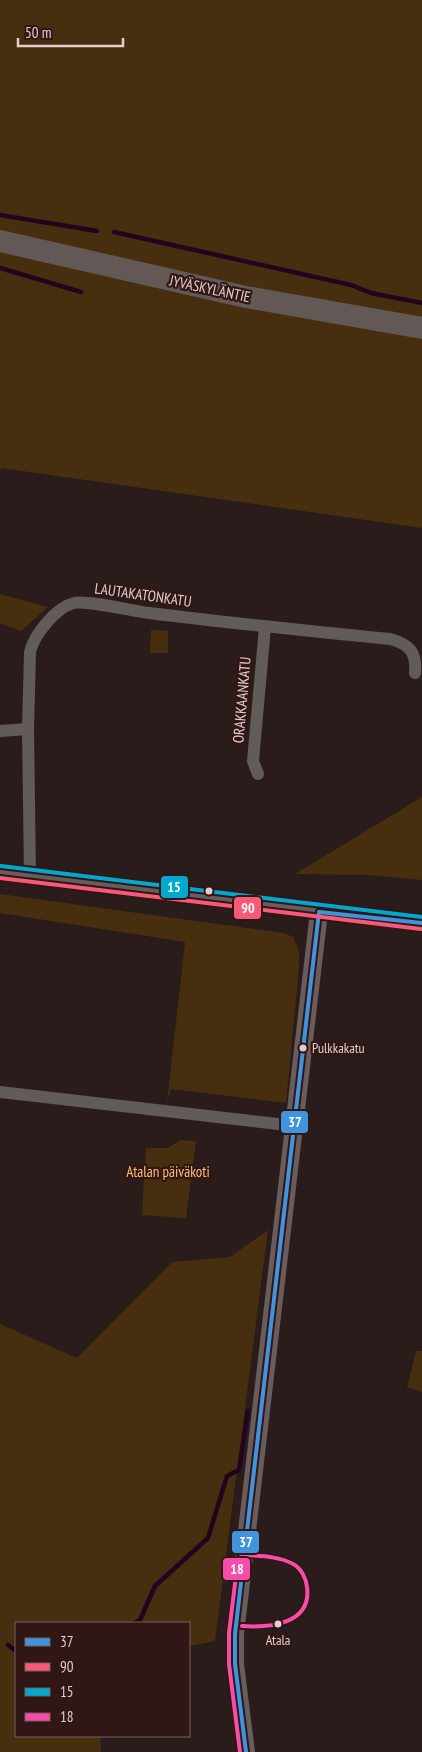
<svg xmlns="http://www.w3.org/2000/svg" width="422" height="1752" viewBox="0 0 422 1752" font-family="'PT Sans Narrow',sans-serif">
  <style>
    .green { fill: #472e0f }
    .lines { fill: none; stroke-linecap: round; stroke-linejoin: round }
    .stream { stroke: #22041f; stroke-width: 4.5 }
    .street { stroke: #615b59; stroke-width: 12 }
    .secondary { stroke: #665d5c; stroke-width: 18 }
    .highway { stroke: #625856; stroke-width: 22 }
    .bus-1-casing { stroke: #311616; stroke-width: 8 }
    .bus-2-casing { stroke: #311616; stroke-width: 8 }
    .bus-3-casing { stroke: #311616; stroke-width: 8 }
    .bus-4-casing { stroke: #311616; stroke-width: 8 }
    .bus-1 { stroke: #4094de; stroke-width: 4 }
    .bus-2 { stroke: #f75a77; stroke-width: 4 }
    .bus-3 { stroke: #00a9ce; stroke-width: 4 }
    .bus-4 { stroke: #f54da8; stroke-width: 4 }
    .bus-dot { fill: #e2cecd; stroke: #311616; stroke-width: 2 }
    .labels { text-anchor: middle; stroke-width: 4.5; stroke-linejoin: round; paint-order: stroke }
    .bus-label { font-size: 14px; fill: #e2cecd; stroke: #311616; text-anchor: start }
    .street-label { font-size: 15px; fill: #e2cecd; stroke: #311616 }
    .park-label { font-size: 15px; fill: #febf72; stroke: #311616 }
    .line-badge { stroke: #311616; stroke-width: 2 }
    .badge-label { font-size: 14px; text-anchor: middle; font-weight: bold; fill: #fff }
  </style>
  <rect width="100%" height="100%" fill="#2b1c1c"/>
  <g class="green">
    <path d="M 0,0 L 422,0 L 422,528 L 1,468 L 0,474 Z"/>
    <path d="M 0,594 L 48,607 L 21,631 L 0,623 Z"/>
    <path d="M 151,630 L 168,631 L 168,653 L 150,653 Z"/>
    <path d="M 422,797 L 422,880 L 369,875 L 295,874 Z"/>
    <path d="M 0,894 L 284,933 L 293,937 L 299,951 L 299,967 L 286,1103 L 171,1089 L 167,1102 L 185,942 L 0,913 Z"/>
    <path d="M 180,1140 L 196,1141 L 186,1218 L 142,1215 L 146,1148 L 168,1148 Z"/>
    <path d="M 268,1230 L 215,1641 L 189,1646 L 189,1623 L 16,1623 L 16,1736 L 100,1736 L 101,1752 L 0,1752 L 0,1324 L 77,1358 L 172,1262 L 230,1257 Z"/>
    <path d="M 416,1351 L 422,1351 L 422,1392 L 407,1387 Z"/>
  </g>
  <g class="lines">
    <g class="stream">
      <path d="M 0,215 L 97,231"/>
      <path d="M 114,232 L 351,285 L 371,293 L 422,303"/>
      <path d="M 0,268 L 81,292"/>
      <path d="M 135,1623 L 140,1620 L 155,1586 L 208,1538 L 227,1476 L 239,1470 L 248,1411"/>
      <path d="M 8,1645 L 16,1651"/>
    </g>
    <g class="street">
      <path d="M 0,731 L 28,729"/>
      <path d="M 258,774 L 253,761 L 265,627"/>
      <path d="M 30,876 L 28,729 L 30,652 C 34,635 56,607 74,603 C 86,600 133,611 149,613 C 229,623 309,631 390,639 C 409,644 417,652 415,673"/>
      <path d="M 0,1092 L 295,1126"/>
    </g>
    <g class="secondary">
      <path d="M 0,872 L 422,923"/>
      <path d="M 246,1752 L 235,1664 L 235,1634 L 319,912"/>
    </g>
    <path class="highway" d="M 0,241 L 246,297 L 422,328"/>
    <g class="bus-1-casing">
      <g id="bus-1">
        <path d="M 319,912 L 422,923"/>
        <path d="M 246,1752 L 235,1664 L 235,1634 L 319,912"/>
      </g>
    </g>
    <g class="bus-2-casing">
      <path id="bus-2" d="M 0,878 L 421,929"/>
    </g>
    <g class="bus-3-casing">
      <path id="bus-3" d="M 1,866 L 422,917"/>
    </g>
    <g class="bus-4-casing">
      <path id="bus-4" d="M 240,1752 L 229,1664 L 229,1633 L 238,1559 L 244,1555 C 259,1556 279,1556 293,1564 C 301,1568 306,1578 307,1587 C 312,1624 270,1628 242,1626"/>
    </g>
    <use href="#bus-1" class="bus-1"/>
    <use href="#bus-2" class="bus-2"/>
    <use href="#bus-3" class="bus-3"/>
    <use href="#bus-4" class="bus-4"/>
  </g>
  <g class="bus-dot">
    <circle cx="209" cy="891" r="4.5"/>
    <circle cx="303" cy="1048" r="4.5"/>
    <circle cx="278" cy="1624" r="4.5"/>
  </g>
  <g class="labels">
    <g class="bus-label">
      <text x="312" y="1053">Pulkkakatu</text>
      <text x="278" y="1645" text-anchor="middle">Atala</text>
    </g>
    <g class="street-label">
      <text transform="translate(210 289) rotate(12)" y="5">JYVÄSKYLÄNTIE</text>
      <text transform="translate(143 595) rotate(8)" y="5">LAUTAKATONKATU</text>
      <text transform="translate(242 700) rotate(-85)" y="5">ORAKKAANKATU</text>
    </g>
    <g class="park-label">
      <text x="168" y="1177">Atalan päiväkoti</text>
    </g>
  </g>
  <g class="line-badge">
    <rect x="160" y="875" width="29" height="24" rx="5" fill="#00a9ce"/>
    <rect x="233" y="896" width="29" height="24" rx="5" fill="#f75a77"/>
    <rect x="280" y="1110" width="29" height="24" rx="5" fill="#4094de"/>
    <rect x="231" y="1530" width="29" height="24" rx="5" fill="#4094de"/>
    <rect x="222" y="1557" width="29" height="24" rx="5" fill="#f54da8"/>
  </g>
  <g class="badge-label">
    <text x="174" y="892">15</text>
    <text x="248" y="913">90</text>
    <text x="295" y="1127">37</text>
    <text x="246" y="1547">37</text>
    <text x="237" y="1574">18</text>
  </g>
  <rect x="15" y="1622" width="175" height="115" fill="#311616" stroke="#78605f"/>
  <rect x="25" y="1638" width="25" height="8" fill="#4094de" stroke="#78605f"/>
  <text x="60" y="1647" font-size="15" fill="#e2cecd">37</text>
  <rect x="25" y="1663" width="25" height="8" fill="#f75a77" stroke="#78605f"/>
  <text x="60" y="1672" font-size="15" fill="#e2cecd">90</text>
  <rect x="25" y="1688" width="25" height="8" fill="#00a9ce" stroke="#78605f"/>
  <text x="60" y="1697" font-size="15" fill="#e2cecd">15</text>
  <rect x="25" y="1713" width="25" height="8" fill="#f54da8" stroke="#78605f"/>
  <text x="60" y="1722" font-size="15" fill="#e2cecd">18</text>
  <path d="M18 38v8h105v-8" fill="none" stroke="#e2cecd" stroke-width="2.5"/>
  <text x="25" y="38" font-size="15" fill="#e2cecd" stroke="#311616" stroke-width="4" paint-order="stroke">50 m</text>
</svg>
